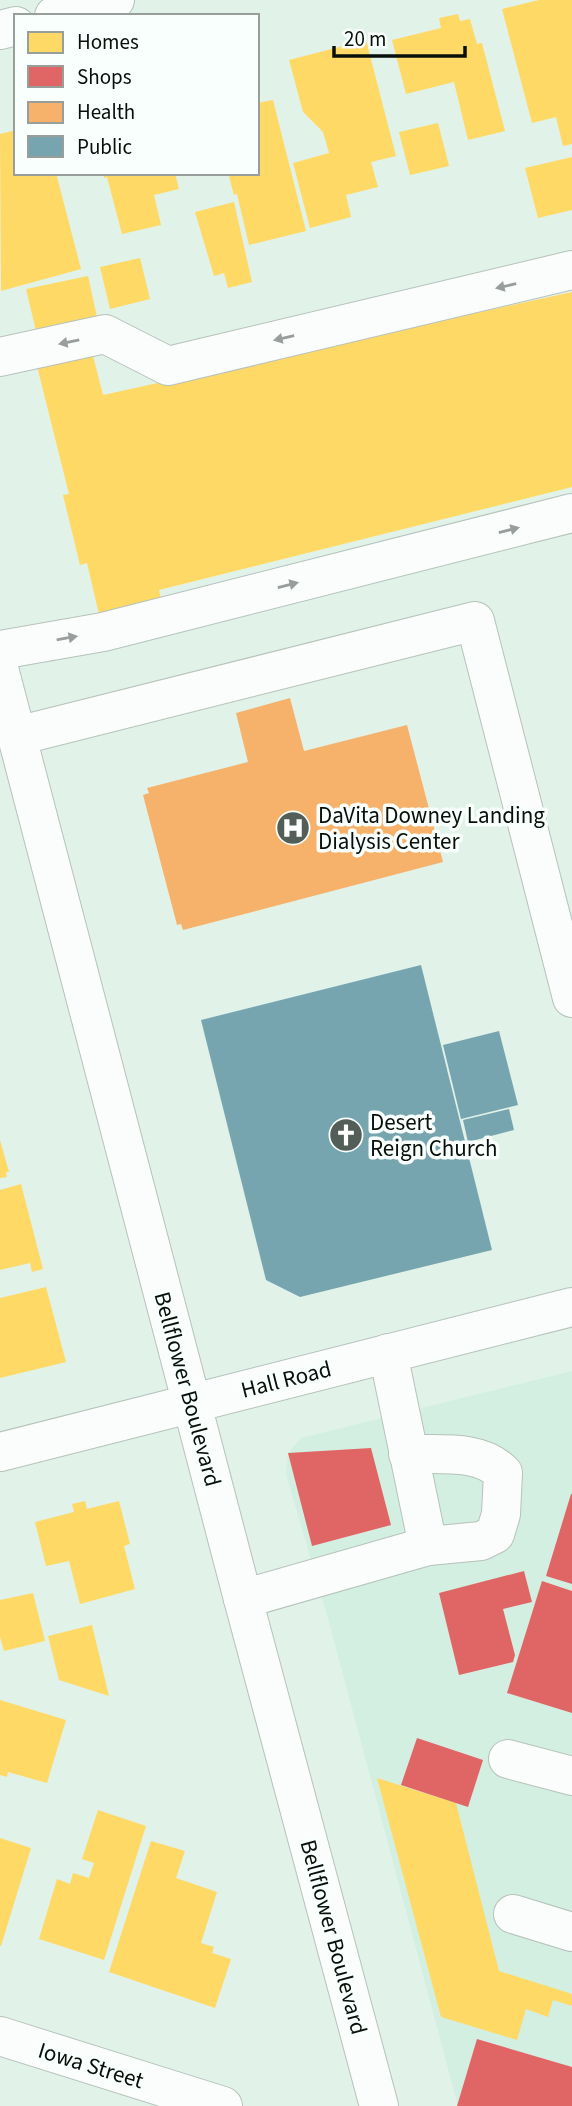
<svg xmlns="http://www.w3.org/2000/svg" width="572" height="2106" viewBox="0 0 572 2106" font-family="'Source Sans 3',sans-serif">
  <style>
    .built { fill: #d3efe1 }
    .homes { fill: #ffd966 }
    .shops { fill: #e06666 }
    .health { fill: #f6b26b }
    .public { fill: #76a5af }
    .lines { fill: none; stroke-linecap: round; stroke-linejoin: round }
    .minor-casing { stroke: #b6c2bb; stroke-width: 40 }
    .major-casing { stroke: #b6c2bb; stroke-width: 40 }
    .minor { stroke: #fafdfc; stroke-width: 38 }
    .major { stroke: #fafdfc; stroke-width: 38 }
    .oneway { fill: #989e9b }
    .labels { text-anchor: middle; stroke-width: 7; stroke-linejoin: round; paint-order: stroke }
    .poi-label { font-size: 23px; fill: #060f0a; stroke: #f9fffc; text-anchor: start }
    .street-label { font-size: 23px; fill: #060f0a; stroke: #f9fffc }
  </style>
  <rect width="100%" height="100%" fill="#e1f2e9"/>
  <path class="built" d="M 572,1371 L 572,2106 L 458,2106 L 329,1622 L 286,1474 L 288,1453 L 301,1438 Z"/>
  <g class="homes">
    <path d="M 539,0 L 572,0 L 572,144 L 563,146 L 556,117 L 532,123 L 502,9 Z"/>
    <path d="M 458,14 L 460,21 L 470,19 L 477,44 L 482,43 L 505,131 L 468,140 L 454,82 L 406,94 L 392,40 L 441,28 L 439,18 Z"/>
    <path d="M 366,40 L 396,156 L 371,162 L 378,187 L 346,195 L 351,217 L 310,228 L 293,163 L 329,153 L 323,132 L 303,112 L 289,60 Z"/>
    <path d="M 273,100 L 306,231 L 249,245 L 237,194 L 234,195 L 228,173 L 257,173 L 257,103 Z"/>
    <path d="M 438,123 L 449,166 L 410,175 L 399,132 Z"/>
    <path d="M 16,130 L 16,173 L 56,173 L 81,269 L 1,291 L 0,134 Z"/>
    <path d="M 572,157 L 572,210 L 538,218 L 525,168 Z"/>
    <path d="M 103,173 L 175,173 L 179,189 L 154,195 L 161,225 L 122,234 L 107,177 L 104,178 Z"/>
    <path d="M 234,202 L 252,282 L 228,288 L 224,273 L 214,276 L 195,212 Z"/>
    <path d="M 140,258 L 150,299 L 110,309 L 100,267 Z"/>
    <path d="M 88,276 L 97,317 L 36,331 L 26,289 Z"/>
    <path d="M 572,292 L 572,487 L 159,590 L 163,607 L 101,623 L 87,563 L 80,565 L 63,495 L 69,494 L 34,354 L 89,340 L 103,395 Z"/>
    <path d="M 0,1140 L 9,1172 L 6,1172 L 7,1177 L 0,1178 Z"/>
    <path d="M 21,1184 L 43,1269 L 32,1272 L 30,1263 L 0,1270 L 0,1190 Z"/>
    <path d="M 46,1287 L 66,1362 L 0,1378 L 0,1298 Z"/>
    <path d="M 85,1501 L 87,1509 L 119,1501 L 130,1544 L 124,1546 L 135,1589 L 80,1604 L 69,1561 L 46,1566 L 35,1522 L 74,1512 L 72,1504 Z"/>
    <path d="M 33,1593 L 45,1641 L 4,1651 L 0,1637 L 0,1600 Z"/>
    <path d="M 92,1625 L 109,1696 L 59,1680 L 48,1636 Z"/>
    <path d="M 0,1700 L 66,1720 L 47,1783 L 8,1772 L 7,1777 L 0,1775 Z"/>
    <path d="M 377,1778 L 456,1803 L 499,1971 L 572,1994 L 572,2006 L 553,2000 L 548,2017 L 526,2009 L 517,2040 L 441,2017 Z"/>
    <path d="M 98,1810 L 146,1826 L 104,1960 L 39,1939 L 57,1879 L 70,1884 L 73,1873 L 89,1878 L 94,1863 L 82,1859 Z"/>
    <path d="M 0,1838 L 31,1848 L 1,1946 L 0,1946 Z"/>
    <path d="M 151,1841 L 185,1851 L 176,1878 L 217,1892 L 201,1943 L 214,1947 L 212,1953 L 231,1959 L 215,2008 L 109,1972 Z"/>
  </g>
  <g class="shops">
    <path d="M 371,1448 L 391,1525 L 312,1546 L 288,1453 Z"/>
    <path d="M 571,1494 L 572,1494 L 572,1584 L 546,1576 Z"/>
    <path d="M 524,1571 L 532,1602 L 503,1609 L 515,1655 L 513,1662 L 459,1675 L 439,1593 Z"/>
    <path d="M 542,1581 L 572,1591 L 572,1713 L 507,1693 Z"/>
    <path d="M 417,1738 L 483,1760 L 468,1807 L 401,1785 Z"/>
    <path d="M 477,2039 L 572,2067 L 572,2106 L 457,2106 Z"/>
  </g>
  <path class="health" d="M 290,698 L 304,751 L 407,725 L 443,862 L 183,930 L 181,924 L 177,925 L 143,795 L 149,793 L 147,788 L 248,762 L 236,713 Z"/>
  <g class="public">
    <path d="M 421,965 L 492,1250 L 300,1297 L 266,1280 L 201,1020 Z"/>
    <path d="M 499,1031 L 518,1105 L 461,1119 L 443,1045 Z"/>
    <path d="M 509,1109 L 514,1130 L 468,1142 L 463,1120 Z"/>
  </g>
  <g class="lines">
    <g class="minor-casing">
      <g id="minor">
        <path d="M 54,16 L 115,0"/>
        <path d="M 0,30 L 16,26"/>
        <path d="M 0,357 L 105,334 L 168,366 L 572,270"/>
        <path d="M 0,650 L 103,632 L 572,513"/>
        <path d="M 17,736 L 475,621 L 572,998"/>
        <path d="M 388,1353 L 428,1546"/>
        <path d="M 0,1452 L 572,1307"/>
        <path d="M 243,1599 L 428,1546 L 481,1541 L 495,1534 L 501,1514 L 503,1473 C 480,1449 440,1455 408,1454"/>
        <path d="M 508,1759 L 572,1776"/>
        <path d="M 513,1914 L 572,1932"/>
        <path d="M 0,2036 L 223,2106"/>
      </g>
    </g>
    <g class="major-casing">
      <path id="major" d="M 0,672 L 243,1599 L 379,2106"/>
    </g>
    <use href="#minor" class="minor"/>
    <use href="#major" class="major"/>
  </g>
  <defs><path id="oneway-solid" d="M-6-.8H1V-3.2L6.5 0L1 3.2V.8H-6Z" transform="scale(1.75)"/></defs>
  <g class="oneway">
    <use href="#oneway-solid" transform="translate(506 286) rotate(167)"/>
    <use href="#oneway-solid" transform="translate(284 338) rotate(167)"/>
    <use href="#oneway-solid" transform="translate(69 342) rotate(168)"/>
    <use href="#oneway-solid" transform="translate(509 530) rotate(-14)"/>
    <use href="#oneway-solid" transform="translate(288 585) rotate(-14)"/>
    <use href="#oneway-solid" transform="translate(67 638) rotate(-10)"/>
  </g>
  <defs>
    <g id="hospital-disc" transform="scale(1.75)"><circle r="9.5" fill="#535e58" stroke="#f9fffc"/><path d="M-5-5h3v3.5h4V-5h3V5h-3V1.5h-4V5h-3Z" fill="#fff"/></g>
    <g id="church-disc" transform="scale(1.75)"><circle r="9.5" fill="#535e58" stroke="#f9fffc"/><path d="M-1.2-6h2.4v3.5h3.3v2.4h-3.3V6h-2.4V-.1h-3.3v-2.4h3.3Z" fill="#fff"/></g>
  </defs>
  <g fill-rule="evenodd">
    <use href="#hospital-disc" x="293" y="828"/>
    <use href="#church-disc" x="346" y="1135"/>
  </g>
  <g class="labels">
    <g class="poi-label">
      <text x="318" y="823">DaVita Downey Landing<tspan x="318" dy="26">Dialysis Center</tspan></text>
      <text x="370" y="1130">Desert<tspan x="370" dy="26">Reign Church</tspan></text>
    </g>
    <g class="street-label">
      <text transform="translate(286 1379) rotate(-14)" y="8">Hall Road</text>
      <text transform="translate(188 1389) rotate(75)" y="8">Bellflower Boulevard</text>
      <text transform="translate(334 1937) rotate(75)" y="8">Bellflower Boulevard</text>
      <text transform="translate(91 2065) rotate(17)" y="8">Iowa Street</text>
    </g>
  </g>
  <rect x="14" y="14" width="245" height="161" fill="#f9fffc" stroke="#989f9b" stroke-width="2"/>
  <rect x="28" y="32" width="35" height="21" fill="#ffd966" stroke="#989f9b" stroke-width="2"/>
  <text x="77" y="49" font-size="21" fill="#060f0a">Homes</text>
  <rect x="28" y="66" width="35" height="21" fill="#e06666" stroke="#989f9b" stroke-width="2"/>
  <text x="77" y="84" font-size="21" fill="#060f0a">Shops</text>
  <rect x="28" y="102" width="35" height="21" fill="#f6b26b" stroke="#989f9b" stroke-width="2"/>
  <text x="77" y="119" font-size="21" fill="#060f0a">Health</text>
  <rect x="28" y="136" width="35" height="21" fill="#76a5af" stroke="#989f9b" stroke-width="2"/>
  <text x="77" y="154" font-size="21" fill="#060f0a">Public</text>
  <path d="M334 46v10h131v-10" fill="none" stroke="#060f0a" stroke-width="3.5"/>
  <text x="344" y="46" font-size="21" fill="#060f0a" stroke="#f9fffc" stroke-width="5" paint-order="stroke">20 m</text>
</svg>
